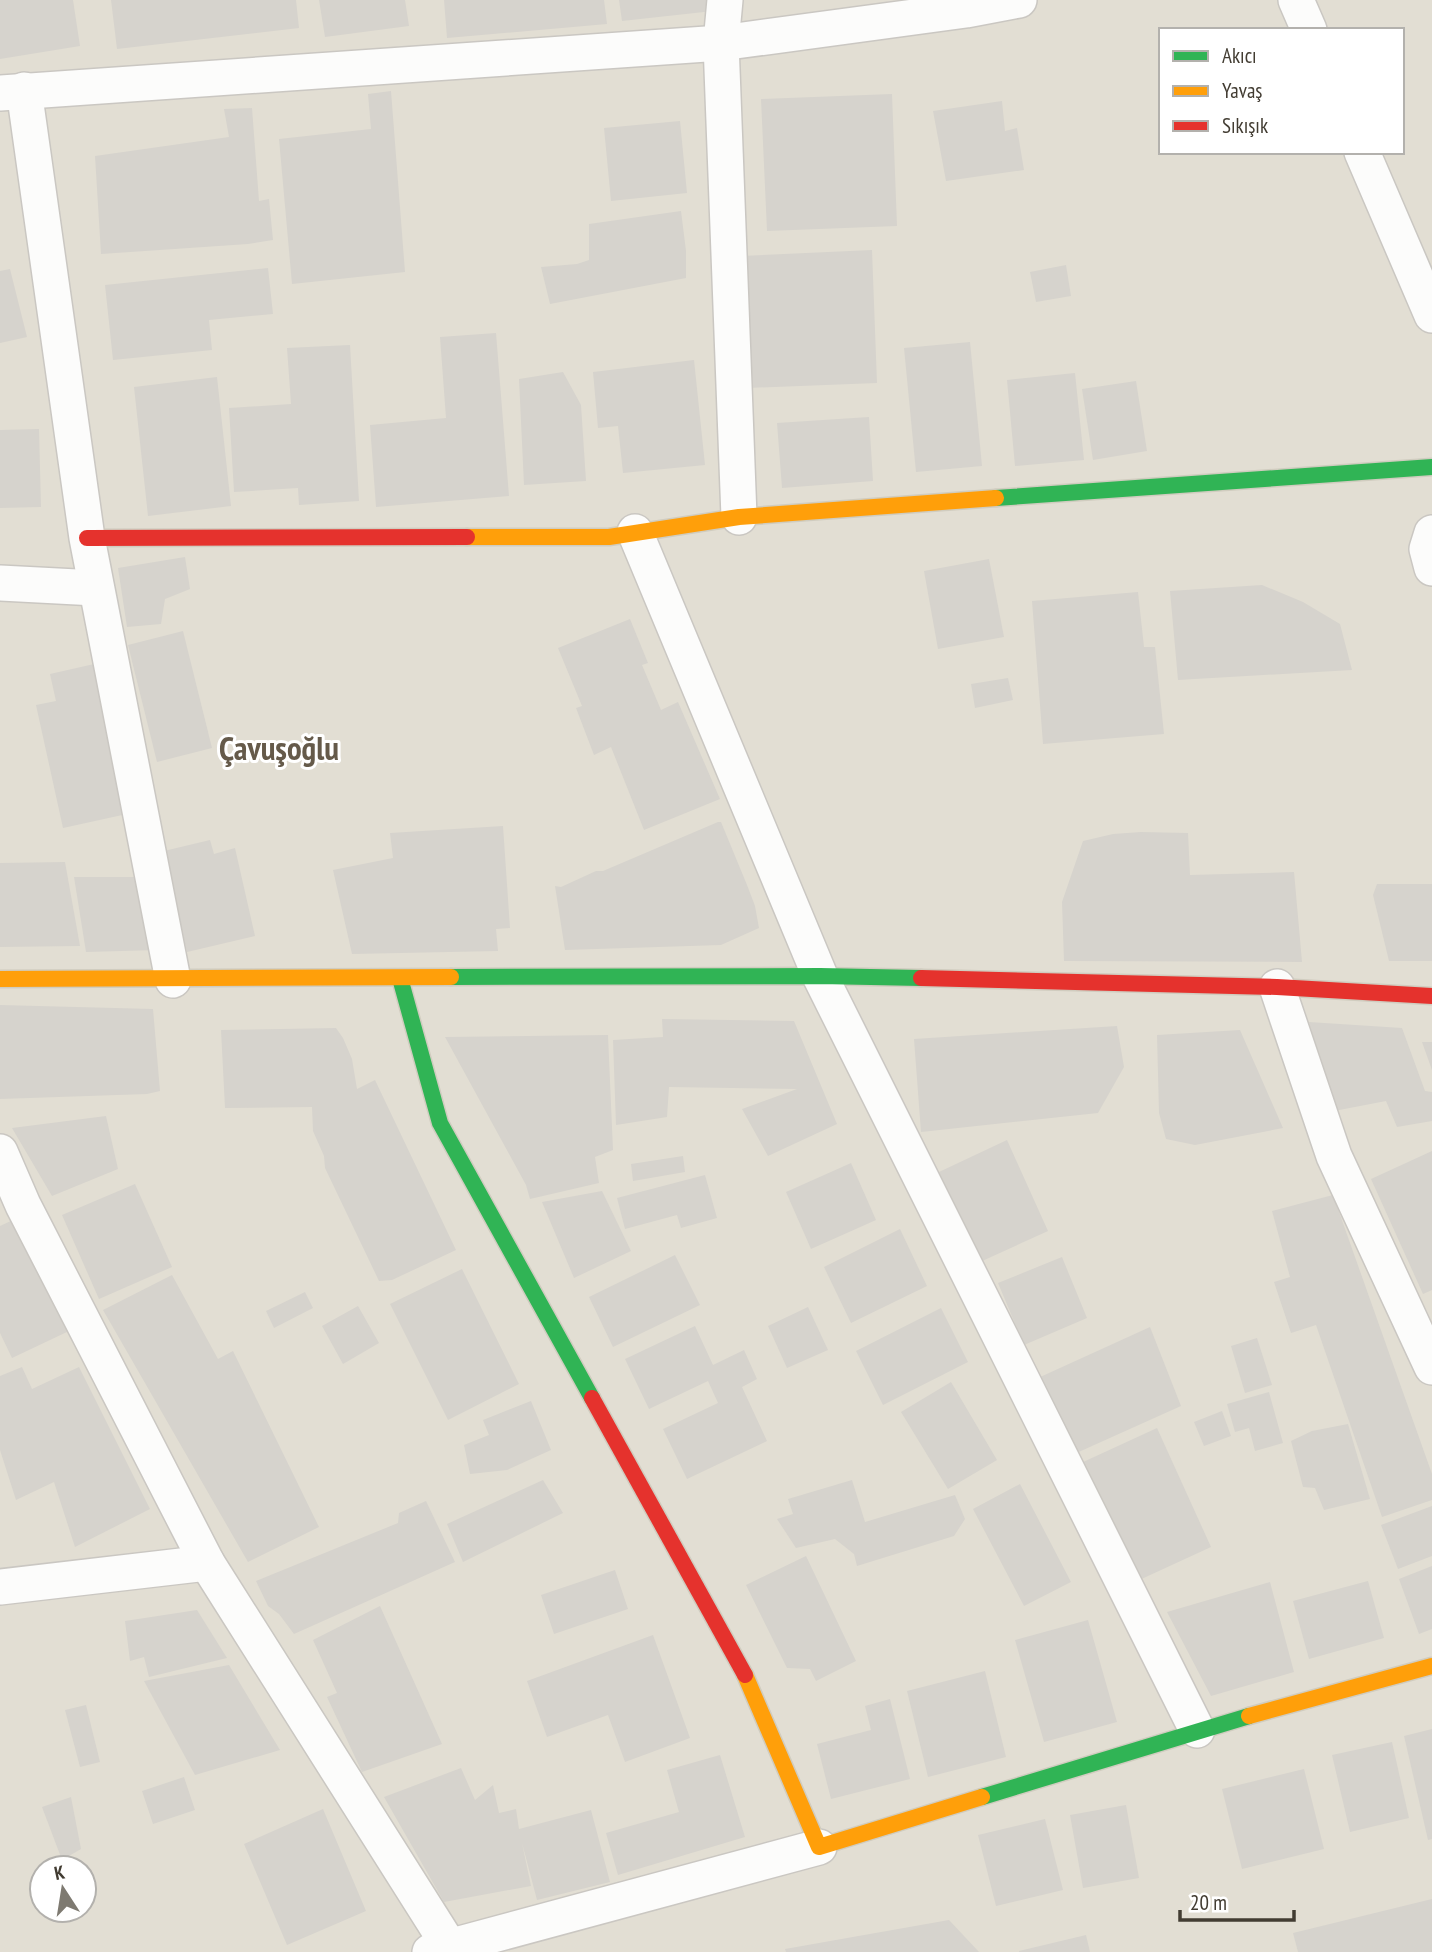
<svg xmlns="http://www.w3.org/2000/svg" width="1432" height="1952" viewBox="0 0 1432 1952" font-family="'PT Sans Narrow',sans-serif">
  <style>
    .residential { fill: #e2ded3; fill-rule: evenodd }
    .building { fill: #d6d3cd }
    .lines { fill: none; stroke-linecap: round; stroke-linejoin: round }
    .street-casing { stroke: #cac7c2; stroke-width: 38 }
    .fast-casing { stroke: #d0ccbf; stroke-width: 19 }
    .slow-casing { stroke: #d0ccbf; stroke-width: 19 }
    .jam-casing { stroke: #d0ccbf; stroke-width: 19 }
    .street { stroke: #fcfcfb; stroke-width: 35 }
    .fast { stroke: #30b455; stroke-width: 16 }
    .slow { stroke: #ff9f0a; stroke-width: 16 }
    .jam { stroke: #e5322d; stroke-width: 16 }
    .labels { text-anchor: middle; stroke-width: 6; stroke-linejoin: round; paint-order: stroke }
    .district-label { font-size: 33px; font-weight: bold; fill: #655a4a; stroke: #fff }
  </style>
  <rect width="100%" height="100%" fill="#eeece6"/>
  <path class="residential" d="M 0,0 L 1432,0 L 1432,1952 L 0,1952 ZM 1161,30 L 1402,30 L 1402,152 L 1161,152 ZM 42,1868 L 84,1868 L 84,1910 L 42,1910 Z"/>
  <g class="building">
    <path d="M 0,0 L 73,0 L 80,46 L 0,59 Z"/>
    <path d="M 111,0 L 296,0 L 299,28 L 117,49 Z"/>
    <path d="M 319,0 L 405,0 L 409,26 L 325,37 Z"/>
    <path d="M 444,0 L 604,0 L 607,24 L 447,38 Z"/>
    <path d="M 619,0 L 712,0 L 713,11 L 622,21 Z"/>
    <path d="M 391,91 L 405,272 L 292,284 L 279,139 L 371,129 L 368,94 Z"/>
    <path d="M 892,94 L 897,226 L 767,231 L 761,99 Z"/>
    <path d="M 1002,101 L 1005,131 L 1017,128 L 1024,170 L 946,181 L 933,111 Z"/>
    <path d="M 252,108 L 259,201 L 269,199 L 273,240 L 248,244 L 101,254 L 95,156 L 229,137 L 224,109 Z"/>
    <path d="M 680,121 L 687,193 L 611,201 L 604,128 Z"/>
    <path d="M 681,211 L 686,251 L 686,278 L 550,304 L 541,267 L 577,264 L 589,260 L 589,224 Z"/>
    <path d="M 872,250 L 877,383 L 747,388 L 741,256 Z"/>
    <path d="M 1066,265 L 1071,296 L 1036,302 L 1030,272 Z"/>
    <path d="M 268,268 L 273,314 L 209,320 L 212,350 L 113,360 L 105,285 Z"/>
    <path d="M 10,269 L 27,337 L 0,343 L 0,271 Z"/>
    <path d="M 496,333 L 509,496 L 376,507 L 370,425 L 446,418 L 440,337 Z"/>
    <path d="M 970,342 L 982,466 L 916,472 L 904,348 Z"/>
    <path d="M 350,345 L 359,501 L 299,505 L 298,488 L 234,492 L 229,408 L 291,404 L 287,348 Z"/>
    <path d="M 694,360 L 705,465 L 623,473 L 618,426 L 598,428 L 593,372 Z"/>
    <path d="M 563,372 L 581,405 L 586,481 L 524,485 L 519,379 Z"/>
    <path d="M 1075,373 L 1084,460 L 1015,466 L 1007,380 Z"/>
    <path d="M 217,377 L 231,506 L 148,516 L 134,387 Z"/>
    <path d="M 1136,381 L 1147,451 L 1093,460 L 1082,389 Z"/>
    <path d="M 869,417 L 873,481 L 782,488 L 777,423 Z"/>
    <path d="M 39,429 L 41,507 L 0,508 L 0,430 Z"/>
    <path d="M 185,557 L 190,589 L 165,599 L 161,624 L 127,627 L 118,568 Z"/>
    <path d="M 989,559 L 1004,637 L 938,649 L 924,571 Z"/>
    <path d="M 1262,585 L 1303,602 L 1340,624 L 1352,670 L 1178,680 L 1170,591 Z"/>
    <path d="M 1138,592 L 1144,647 L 1155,647 L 1164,734 L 1043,744 L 1032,601 Z"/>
    <path d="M 630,619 L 648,663 L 642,665 L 661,710 L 678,702 L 720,799 L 644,830 L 611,747 L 594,755 L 576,708 L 582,706 L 558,648 Z"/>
    <path d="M 183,631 L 212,748 L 157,762 L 128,645 Z"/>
    <path d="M 103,662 L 136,812 L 63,828 L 36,705 L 56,701 L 50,674 Z"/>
    <path d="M 1008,678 L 1013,700 L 975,708 L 971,684 Z"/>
    <path d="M 718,822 L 721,822 L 747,885 L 755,906 L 759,928 L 721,945 L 565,950 L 555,886 L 561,887 L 596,871 L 603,871 Z"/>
    <path d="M 503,826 L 510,928 L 496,929 L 498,951 L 352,954 L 333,870 L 393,858 L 390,833 Z"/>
    <path d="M 1141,832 L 1188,833 L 1190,875 L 1294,872 L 1302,962 L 1064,961 L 1062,902 L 1083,841 L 1113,834 Z"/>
    <path d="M 210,840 L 214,854 L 235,848 L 255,936 L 187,952 L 164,851 Z"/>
    <path d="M 65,862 L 80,946 L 0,947 L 0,863 Z"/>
    <path d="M 74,877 L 136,877 L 157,950 L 86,952 Z"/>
    <path d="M 1377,884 L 1432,884 L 1432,961 L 1389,961 L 1373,895 Z"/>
    <path d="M 0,1005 L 153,1009 L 160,1091 L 147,1094 L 0,1099 Z"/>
    <path d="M 662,1019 L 794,1021 L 837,1124 L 768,1156 L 742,1109 L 797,1089 L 669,1087 L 667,1117 L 616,1125 L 613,1040 L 663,1037 Z"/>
    <path d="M 1309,1022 L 1402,1028 L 1425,1091 L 1432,1092 L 1432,1121 L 1397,1127 L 1386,1101 L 1334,1111 Z"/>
    <path d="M 1117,1026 L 1124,1067 L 1098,1113 L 921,1132 L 914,1039 Z"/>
    <path d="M 336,1028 L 343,1038 L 352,1059 L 357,1089 L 375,1080 L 456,1250 L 392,1280 L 379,1281 L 325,1168 L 324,1156 L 313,1131 L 312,1107 L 225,1108 L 221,1030 Z"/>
    <path d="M 1240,1030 L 1283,1128 L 1195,1145 L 1166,1139 L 1159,1113 L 1157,1035 Z"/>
    <path d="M 608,1035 L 613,1150 L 595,1157 L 599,1183 L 530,1199 L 526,1185 L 445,1037 Z"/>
    <path d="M 1422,1042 L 1432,1042 L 1432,1070 Z"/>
    <path d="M 106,1116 L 118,1169 L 52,1196 L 12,1128 Z"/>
    <path d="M 1007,1140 L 1048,1231 L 980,1262 L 939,1172 Z"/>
    <path d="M 1432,1151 L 1432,1290 L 1423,1294 L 1371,1179 Z"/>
    <path d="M 683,1156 L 685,1172 L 633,1181 L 631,1164 Z"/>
    <path d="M 851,1163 L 876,1220 L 811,1249 L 786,1192 Z"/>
    <path d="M 705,1175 L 717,1218 L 681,1228 L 677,1215 L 625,1229 L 617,1198 Z"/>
    <path d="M 135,1184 L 172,1267 L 99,1299 L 62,1215 Z"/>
    <path d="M 602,1191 L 631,1251 L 574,1278 L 542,1202 Z"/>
    <path d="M 1333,1195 L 1432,1474 L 1432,1500 L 1382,1517 L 1316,1325 L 1291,1333 L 1274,1282 L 1290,1277 L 1272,1211 Z"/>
    <path d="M 15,1219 L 69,1331 L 12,1358 L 0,1333 L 0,1226 Z"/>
    <path d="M 900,1229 L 927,1286 L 851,1323 L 824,1267 Z"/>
    <path d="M 675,1255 L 700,1305 L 613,1347 L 589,1297 Z"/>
    <path d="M 1062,1257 L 1087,1318 L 1024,1345 L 998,1283 Z"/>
    <path d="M 462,1269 L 519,1384 L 448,1420 L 390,1304 Z"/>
    <path d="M 172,1275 L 218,1359 L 233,1351 L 319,1527 L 248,1562 L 103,1310 Z"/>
    <path d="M 305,1292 L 313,1308 L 274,1328 L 266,1311 Z"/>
    <path d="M 358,1306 L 379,1343 L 343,1364 L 322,1326 Z"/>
    <path d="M 808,1307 L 828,1350 L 787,1368 L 768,1326 Z"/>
    <path d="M 941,1308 L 968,1362 L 883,1405 L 856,1351 Z"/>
    <path d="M 695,1326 L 713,1365 L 744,1350 L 757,1379 L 742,1387 L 767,1441 L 687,1479 L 663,1429 L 718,1403 L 708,1381 L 649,1409 L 625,1359 Z"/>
    <path d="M 1150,1327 L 1181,1406 L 1072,1455 L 1038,1378 Z"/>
    <path d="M 1257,1338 L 1272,1385 L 1245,1393 L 1231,1346 Z"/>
    <path d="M 22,1367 L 32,1389 L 79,1367 L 150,1509 L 75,1547 L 54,1482 L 16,1500 L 0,1450 L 0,1376 Z"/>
    <path d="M 951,1382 L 997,1460 L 948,1489 L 901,1412 Z"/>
    <path d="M 1269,1392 L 1283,1443 L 1255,1451 L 1249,1428 L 1235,1432 L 1227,1404 Z"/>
    <path d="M 531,1401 L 551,1450 L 507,1470 L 470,1474 L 464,1445 L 489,1435 L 483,1420 Z"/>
    <path d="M 1222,1411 L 1231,1436 L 1204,1446 L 1194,1422 Z"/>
    <path d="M 1348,1424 L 1370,1499 L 1324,1510 L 1315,1488 L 1303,1487 L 1291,1441 L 1312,1431 Z"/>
    <path d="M 1157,1428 L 1211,1547 L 1135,1582 L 1081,1463 Z"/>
    <path d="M 543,1480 L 563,1513 L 463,1562 L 447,1524 Z"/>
    <path d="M 852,1480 L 865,1522 L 955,1495 L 965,1519 L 954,1536 L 857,1566 L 854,1554 L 835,1539 L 796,1548 L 777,1519 L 793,1514 L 788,1499 Z"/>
    <path d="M 1020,1484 L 1071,1582 L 1024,1606 L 973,1509 Z"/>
    <path d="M 426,1501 L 455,1562 L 294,1634 L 279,1614 L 268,1606 L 256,1581 L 398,1523 L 399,1513 Z"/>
    <path d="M 1432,1506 L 1432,1556 L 1398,1569 L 1381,1525 Z"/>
    <path d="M 806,1556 L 856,1661 L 816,1681 L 810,1669 L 787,1668 L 746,1585 Z"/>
    <path d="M 1432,1566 L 1432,1629 L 1419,1634 L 1399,1579 Z"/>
    <path d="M 615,1570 L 628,1609 L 554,1634 L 541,1595 Z"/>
    <path d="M 1368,1581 L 1384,1638 L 1309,1659 L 1293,1601 Z"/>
    <path d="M 1270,1582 L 1294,1672 L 1211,1696 L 1167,1612 Z"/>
    <path d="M 380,1606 L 442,1744 L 362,1772 L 327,1697 L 337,1693 L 313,1640 Z"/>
    <path d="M 197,1610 L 227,1658 L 149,1677 L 144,1657 L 130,1661 L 125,1621 Z"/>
    <path d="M 1088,1620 L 1117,1722 L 1044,1742 L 1015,1640 Z"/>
    <path d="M 653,1635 L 690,1738 L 625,1762 L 608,1715 L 547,1737 L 527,1681 Z"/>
    <path d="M 229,1665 L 280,1750 L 195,1775 L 144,1681 Z"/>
    <path d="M 985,1671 L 1006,1757 L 928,1777 L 907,1691 Z"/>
    <path d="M 890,1699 L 910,1779 L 831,1799 L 817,1744 L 871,1730 L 865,1706 Z"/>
    <path d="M 86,1705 L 100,1762 L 80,1767 L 65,1710 Z"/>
    <path d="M 1432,1729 L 1432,1839 L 1428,1840 L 1404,1736 Z"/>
    <path d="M 1392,1742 L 1409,1818 L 1350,1832 L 1332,1755 Z"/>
    <path d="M 720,1755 L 745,1837 L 618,1875 L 606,1833 L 679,1812 L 667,1770 Z"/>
    <path d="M 461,1768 L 475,1800 L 493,1785 L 499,1813 L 516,1809 L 519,1829 L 591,1810 L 610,1882 L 537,1900 L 522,1843 L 531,1886 L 444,1902 L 384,1797 Z"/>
    <path d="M 1304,1769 L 1324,1849 L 1242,1869 L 1222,1789 Z"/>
    <path d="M 184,1777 L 195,1810 L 153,1824 L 142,1791 Z"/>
    <path d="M 71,1797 L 81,1849 L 62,1860 L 42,1807 Z"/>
    <path d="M 1126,1805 L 1139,1878 L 1083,1888 L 1070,1815 Z"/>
    <path d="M 323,1809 L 366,1911 L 287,1945 L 244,1844 Z"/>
    <path d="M 1045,1819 L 1063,1890 L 996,1906 L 978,1835 Z"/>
    <path d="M 1432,1899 L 1432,1952 L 1298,1952 L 1293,1933 Z"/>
    <path d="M 949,1920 L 979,1952 L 786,1952 L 785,1949 Z"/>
    <path d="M 1086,1935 L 1090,1952 L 1019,1952 L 1019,1951 Z"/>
  </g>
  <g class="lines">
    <g class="street-casing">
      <g id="street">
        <path d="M 725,0 L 721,43 L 739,517"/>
        <path d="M 1296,0 L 1309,30"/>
        <path d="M 24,90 L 87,538 L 173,980"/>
        <path d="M 0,93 L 721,43 L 966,10 L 1019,0"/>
        <path d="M 1362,152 L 1432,315"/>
        <path d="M 635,532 L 820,976 L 1197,1730"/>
        <path d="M 1432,533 L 1427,549 L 1432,568"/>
        <path d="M 0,583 L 96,588"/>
        <path d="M 1277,987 L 1334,1156 L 1432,1367"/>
        <path d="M 0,1152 L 23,1205 L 207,1563 L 453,1952"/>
        <path d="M 0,1587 L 207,1563"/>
        <path d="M 430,1952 L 819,1847"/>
      </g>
    </g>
    <g class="fast-casing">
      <g id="fast">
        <path d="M 996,498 L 1432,467"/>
        <path d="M 451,977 L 820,976 L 921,978"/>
        <path d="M 400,978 L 440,1123 L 592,1398"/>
        <path d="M 982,1797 L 1249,1716"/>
      </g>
    </g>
    <g class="slow-casing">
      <g id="slow">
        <path d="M 467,537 L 609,537 L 739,517 L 996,498"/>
        <path d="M 0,979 L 451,977"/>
        <path d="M 745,1675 L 819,1847 L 982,1797"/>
        <path d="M 1249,1716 L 1432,1666"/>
      </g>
    </g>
    <g class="jam-casing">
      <g id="jam">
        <path d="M 87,538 L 467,537"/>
        <path d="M 921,978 L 1277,987 L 1432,996"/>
        <path d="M 592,1398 L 745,1675"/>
      </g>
    </g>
    <use href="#street" class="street"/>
    <use href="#fast" class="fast"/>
    <use href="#slow" class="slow"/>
    <use href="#jam" class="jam"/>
  </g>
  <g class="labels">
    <g class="district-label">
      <text x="279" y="760">Çavuşoğlu</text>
    </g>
  </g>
  <rect x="1159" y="28" width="245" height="126" fill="#ffffff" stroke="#b3b1ad" stroke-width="2"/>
  <rect x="1173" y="51" width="35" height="10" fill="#30b455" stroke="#b3b1ad" stroke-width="2"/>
  <text x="1222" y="63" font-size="21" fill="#423c32">Akıcı</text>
  <rect x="1173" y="86" width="35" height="10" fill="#ff9f0a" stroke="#b3b1ad" stroke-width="2"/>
  <text x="1222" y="98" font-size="21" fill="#423c32">Yavaş</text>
  <rect x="1173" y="121" width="35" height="10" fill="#e5322d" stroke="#b3b1ad" stroke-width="2"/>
  <text x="1222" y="133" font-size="21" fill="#423c32">Sıkışık</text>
  <g transform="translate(63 1889) rotate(348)"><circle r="33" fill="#ffffff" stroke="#b3b1ad" stroke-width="2"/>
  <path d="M0-5L12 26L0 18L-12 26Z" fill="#7e7a71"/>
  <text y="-10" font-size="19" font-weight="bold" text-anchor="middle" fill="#423c32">K</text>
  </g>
  <path d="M1180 1910v10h114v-10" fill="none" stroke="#423c32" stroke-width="3.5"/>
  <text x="1190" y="1910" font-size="21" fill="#423c32" stroke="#ffffff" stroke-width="5" paint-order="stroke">20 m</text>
</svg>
